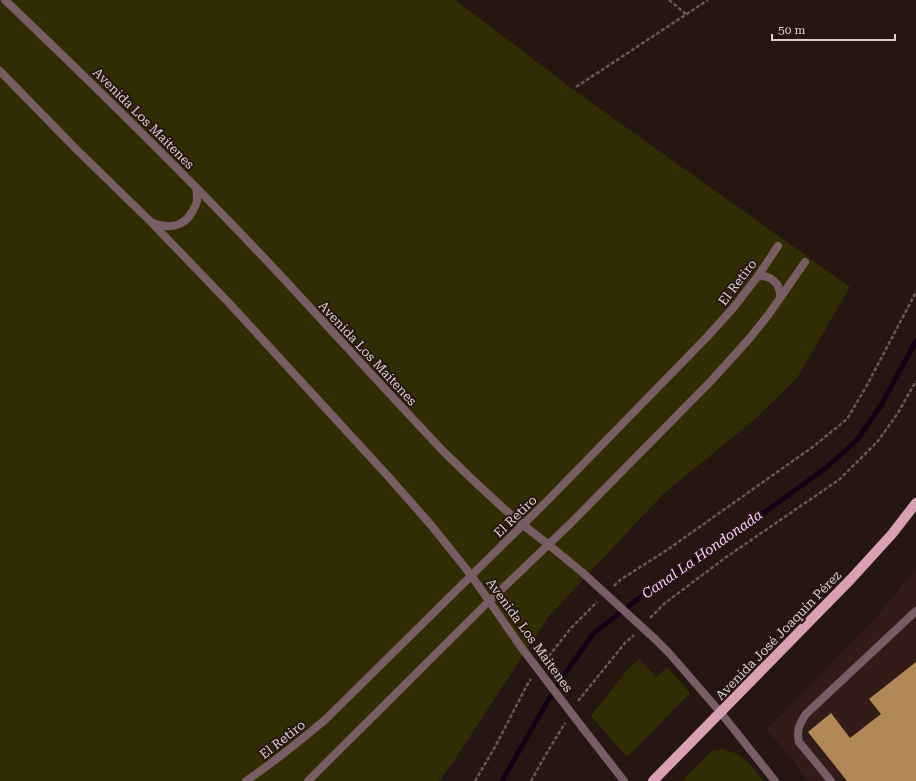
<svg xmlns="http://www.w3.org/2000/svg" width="916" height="781" viewBox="0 0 916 781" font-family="'Roboto Serif',serif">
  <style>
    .built { fill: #331c17 }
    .green { fill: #312d02 }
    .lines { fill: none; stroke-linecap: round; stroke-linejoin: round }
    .stream { stroke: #130015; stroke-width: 5 }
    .building { fill: #b28756 }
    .path { stroke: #665855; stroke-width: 2.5; stroke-dasharray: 4 2; stroke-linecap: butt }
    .service { stroke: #795d65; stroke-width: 8 }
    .minor { stroke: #795d65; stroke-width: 8 }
    .tertiary { stroke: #795d65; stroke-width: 8 }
    .primary { stroke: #d9a0b1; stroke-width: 10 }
    .minor-bridge { stroke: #795d65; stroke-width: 8 }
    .labels { text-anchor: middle; stroke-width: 4; stroke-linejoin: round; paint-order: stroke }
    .street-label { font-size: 13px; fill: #dbd0cd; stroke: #261612 }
    .water-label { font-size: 14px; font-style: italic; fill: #fac7fd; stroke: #261612 }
  </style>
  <rect width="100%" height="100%" fill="#261612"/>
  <path class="built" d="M 916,569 L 916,781 L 809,781 L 767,729 L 875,619 Z"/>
  <g class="green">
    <path d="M 0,0 L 455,0 L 575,91 L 850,287 L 797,378 L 754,420 L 664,493 L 549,616 L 453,762 L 439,781 L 0,781 Z"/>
    <path d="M 639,659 L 656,677 L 667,667 L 690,693 L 627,757 L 591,716 L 629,668 Z"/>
    <path d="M 722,749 L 735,753 L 749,763 L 764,781 L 682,781 L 712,751 Z"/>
  </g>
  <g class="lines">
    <path class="stream" d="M 502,781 L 546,704 L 571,665 L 594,633 L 638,599 L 772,507 L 827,467 L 857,440 L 880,407 L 916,341"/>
  </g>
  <path class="building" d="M 916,662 L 916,781 L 847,781 L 808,732 L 831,713 L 850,738 L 881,714 L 869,699 Z"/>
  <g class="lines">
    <g class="path">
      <path d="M 669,0 L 686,14"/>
      <path d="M 576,87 L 708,0"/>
      <path d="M 614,586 L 620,580 L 667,550 L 814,446 L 847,419 L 866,387 L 916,292"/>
      <path d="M 650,618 L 665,603 L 725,558 L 840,479 L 878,441 L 898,413 L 916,381"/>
      <path d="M 545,661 L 571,628 L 597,602"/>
      <path d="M 578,701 L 625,643 L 634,635"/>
      <path d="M 475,781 L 495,747 L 527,685 L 531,679"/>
      <path d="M 531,781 L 545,756 L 565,723"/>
    </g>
    <path class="service" d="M 831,781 L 799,742 C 796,730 800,723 806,714 L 916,611"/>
    <g class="minor">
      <path d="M 5,0 C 95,86 183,172 268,262 C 327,325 385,390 445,453 L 473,480 L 502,507 L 523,525 L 549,545 L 583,573"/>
      <path d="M 0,71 L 76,149 L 151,222 L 229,303 L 386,474 L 431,525 L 471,575 L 521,647"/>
      <path d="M 153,223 C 168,229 184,227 192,212 C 194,209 196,205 197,201 C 197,196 197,192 196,188"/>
      <path d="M 758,276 C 771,275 781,284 780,297"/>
      <path d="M 655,639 L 669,653 L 721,713"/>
      <path d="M 582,727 L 624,781"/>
      <path d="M 246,781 C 274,762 300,741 326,719 L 548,500 L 707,337 L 734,307 L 758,276 L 778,246"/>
      <path d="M 308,781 L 481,609 L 571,523 L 711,381 L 749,339 L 769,314 L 805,262"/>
    </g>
    <path class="tertiary" d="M 721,713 L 775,781"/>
    <path class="primary" d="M 653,781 L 851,579 L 892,534 L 916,503"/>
    <g class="minor-bridge">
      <path d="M 583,573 L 655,639"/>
      <path d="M 521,647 L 582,727"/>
    </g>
  </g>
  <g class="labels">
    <g class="street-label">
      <text transform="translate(144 118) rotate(45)" y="5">Avenida Los Maitenes</text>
      <text transform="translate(737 282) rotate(-53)" y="5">El Retiro</text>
      <text transform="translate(368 353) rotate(47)" y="5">Avenida Los Maitenes</text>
      <text transform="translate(515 516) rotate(-44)" y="5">El Retiro</text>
      <text transform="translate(530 635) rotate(54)" y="5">Avenida Los Maitenes</text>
      <text transform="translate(778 635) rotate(-46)" y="5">Avenida José Joaquín Pérez</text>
      <text transform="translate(282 739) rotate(-38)" y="5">El Retiro</text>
    </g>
    <g class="water-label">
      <text transform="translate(702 554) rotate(-35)" y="5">Canal La Hondonada</text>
    </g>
  </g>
  <path d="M772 34v6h123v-6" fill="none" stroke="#dbd0cd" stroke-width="2"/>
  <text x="778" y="34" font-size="12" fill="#dbd0cd" stroke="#261612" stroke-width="3" paint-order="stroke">50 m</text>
</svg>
